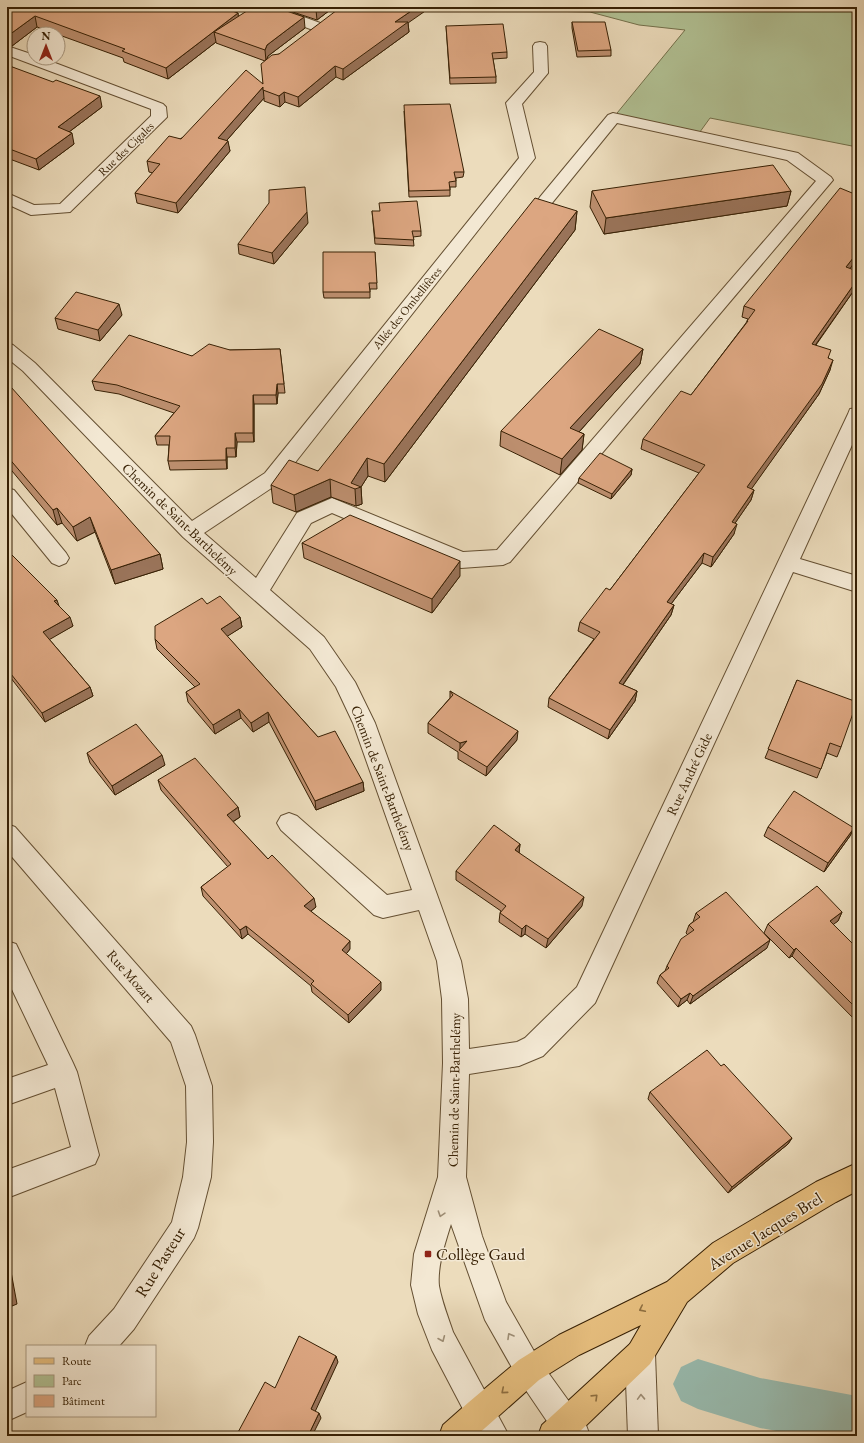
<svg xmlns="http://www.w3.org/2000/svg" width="864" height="1443" viewBox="0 0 864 1443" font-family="'EB Garamond',serif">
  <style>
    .green { fill: #b2c295; stroke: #74714c }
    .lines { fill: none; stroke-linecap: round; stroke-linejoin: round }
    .canal { fill: #99bcb0; fill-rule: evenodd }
    .minor-casing { stroke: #644f32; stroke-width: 2 }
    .major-casing { stroke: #372004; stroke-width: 2 }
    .minor { fill: #f3e8d3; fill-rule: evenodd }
    .major { fill: #e6be7e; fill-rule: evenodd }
    .wall { fill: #bd8f6f; stroke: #372004 }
    .shaded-wall { fill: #9a745a; stroke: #372004 }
    .building { fill: #dca681; stroke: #372004 }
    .oneway { stroke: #9e8e76 }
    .oneway2 { stroke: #8e6f41 }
    .poi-dot { fill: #8f2418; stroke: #f3e8d3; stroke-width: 1.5 }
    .labels { text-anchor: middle; stroke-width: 3; stroke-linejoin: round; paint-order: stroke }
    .far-street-label { font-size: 12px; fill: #372004; stroke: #f3e8d3 }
    .street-label { font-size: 14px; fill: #372004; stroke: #f3e8d3 }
    .near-street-label { font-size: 17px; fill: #372004; stroke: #f3e8d3 }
    .near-poi-label { font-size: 17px; fill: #372004; stroke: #f3e8d3; text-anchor: start }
  </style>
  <rect width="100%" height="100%" fill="#ecdcbc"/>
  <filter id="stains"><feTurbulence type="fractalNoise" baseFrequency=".005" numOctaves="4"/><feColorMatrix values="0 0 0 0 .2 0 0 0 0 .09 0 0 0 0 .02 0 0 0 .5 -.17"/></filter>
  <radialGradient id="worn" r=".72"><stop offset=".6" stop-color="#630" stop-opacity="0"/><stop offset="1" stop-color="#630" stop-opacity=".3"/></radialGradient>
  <path class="green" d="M 533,7 L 832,7 L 857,10 L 857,147 L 710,118 L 697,136 L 613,118 L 685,30 L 639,25 L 590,12 L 545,11 Z"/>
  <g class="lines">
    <path class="canal" d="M 698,1359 L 760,1378 L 857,1396 L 857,1436 L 803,1436 L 760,1428 L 698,1409 L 681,1401 L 673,1384 L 681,1367 Z"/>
    <g class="minor-casing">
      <g id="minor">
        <path d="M 256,7 L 276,7 L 323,24 L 325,27 L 323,30 L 318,31 L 313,30 L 258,10 Z"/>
        <path d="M 540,42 L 545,43 L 547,46 L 548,73 L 522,104 L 535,158 L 279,483 L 204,533 L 256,578 L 297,513 L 332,498 L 463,552 L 497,550 L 816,181 L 787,160 L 617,123 L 552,203 L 546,205 L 540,203 L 538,200 L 540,197 L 608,115 L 613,113 L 798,153 L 831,177 L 833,180 L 510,562 L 503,565 L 461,568 L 332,513 L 311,523 L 270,590 L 324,637 L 355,682 L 375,723 L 461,961 L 468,999 L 469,1049 L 517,1042 L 525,1038 L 577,987 L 848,414 L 850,409 L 857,408 L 857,434 L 800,559 L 857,576 L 857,592 L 793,572 L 595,1003 L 543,1056 L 519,1066 L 469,1074 L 466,1177 L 482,1236 L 506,1302 L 539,1360 L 586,1425 L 590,1436 L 557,1436 L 519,1380 L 485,1320 L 451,1224 C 445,1243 437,1267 439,1286 C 442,1302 448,1317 453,1332 L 509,1436 L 477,1436 L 432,1350 L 418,1314 L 411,1285 L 414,1254 L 438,1177 L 443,1063 L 442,999 L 437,961 L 419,910 L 383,918 L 374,915 L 281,830 L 277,823 L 281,816 L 289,813 L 297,816 L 387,895 L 412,890 L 353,723 L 336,687 L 310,649 L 183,537 L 23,371 L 7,358 L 7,343 L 13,345 L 35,363 L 192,521 L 265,473 L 519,158 L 506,103 L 534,72 L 533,46 L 535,43 Z"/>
        <path d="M 7,46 L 34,55 L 34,58 L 42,58 L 163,104 L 166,107 L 167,117 L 164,120 L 70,212 L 31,215 L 7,204 L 7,193 L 34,205 L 60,204 L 151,116 L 151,109 L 7,55 Z"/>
        <path d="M 7,488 L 14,490 L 66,553 L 69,558 L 66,563 L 59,566 L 52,563 L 7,508 Z"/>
        <path d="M 7,824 L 15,827 L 191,1026 L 195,1035 L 212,1086 L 213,1142 L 211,1177 L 198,1228 L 194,1238 L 134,1329 L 119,1346 L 85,1346 L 89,1336 L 114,1309 L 172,1222 L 183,1177 L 187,1142 L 186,1086 L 171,1042 L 7,851 Z"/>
        <path d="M 7,941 L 16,944 L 73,1063 L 77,1072 L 99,1155 L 95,1164 L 7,1198 L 7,1170 L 71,1147 L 55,1088 L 7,1105 L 7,1079 L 48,1065 L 7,979 Z"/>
        <path d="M 640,1339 L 650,1344 L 655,1354 L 658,1436 L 628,1436 L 625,1354 L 630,1344 Z"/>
        <path d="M 27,1382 L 27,1412 L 7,1421 L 7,1391 Z"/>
      </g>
    </g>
    <g class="major-casing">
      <path id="major" d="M 857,1163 L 857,1191 L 836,1202 L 733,1263 L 687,1302 L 650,1364 L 575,1436 L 538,1436 L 542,1425 L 630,1344 L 641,1325 L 579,1355 L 539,1380 L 476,1436 L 439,1436 L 443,1425 L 469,1402 L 519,1360 L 559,1335 L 667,1282 L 713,1243 L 816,1182 Z"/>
    </g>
    <use href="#minor" class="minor"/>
    <use href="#major" class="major"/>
  </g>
  <g class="wall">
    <path d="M 7,7 L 238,13 L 238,17 L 305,28 L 268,56 L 266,60 L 279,54 L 408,23 L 409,32 L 343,80 L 336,77 L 299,107 L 285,102 L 280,107 L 264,101 L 264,98 L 227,140 L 230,151 L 178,213 L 137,203 L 135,193 L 153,173 L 149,172 L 147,161 L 263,84 L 265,61 L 216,43 L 216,42 L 168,79 L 124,62 L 123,58 L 37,27 L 12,46 L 7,45 Z"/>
    <path d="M 278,7 L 334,7 L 317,20 Z"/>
    <path d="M 572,22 L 611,50 L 611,56 L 577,57 L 572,28 Z"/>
    <path d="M 446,26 L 507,52 L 507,58 L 493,59 L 496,77 L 496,83 L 450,84 Z"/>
    <path d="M 7,65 L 102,107 L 69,132 L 74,144 L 39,170 L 7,158 Z"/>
    <path d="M 404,111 L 464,172 L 463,177 L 456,178 L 456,187 L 450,187 L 450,196 L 409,197 Z"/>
    <path d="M 592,191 L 791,191 L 787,206 L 604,234 L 590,207 Z"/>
    <path d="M 372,211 L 421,231 L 421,236 L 413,237 L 414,246 L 375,244 Z"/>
    <path d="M 577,211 L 575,230 L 385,482 L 368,476 L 361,487 L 362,504 L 356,506 L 331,497 L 296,512 L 273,503 L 271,485 L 318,471 Z"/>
    <path d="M 308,223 L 274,264 L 239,254 L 238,244 Z"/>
    <path d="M 375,252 L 377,289 L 370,289 L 370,298 L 324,298 L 323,292 Z"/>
    <path d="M 857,259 L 850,269 L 857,286 L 816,345 L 829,358 L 830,370 L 819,394 L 751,489 L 754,490 L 751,500 L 735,523 L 734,534 L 711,567 L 702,563 L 671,604 L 674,605 L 671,615 L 623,685 L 637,691 L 635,701 L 608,739 L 548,707 L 549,698 L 594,639 L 578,631 L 580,622 L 610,590 L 699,473 L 641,449 L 643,439 L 691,395 L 746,323 L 748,319 L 742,317 L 744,306 Z"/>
    <path d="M 122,315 L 100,341 L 58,329 L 55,318 Z"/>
    <path d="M 280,349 L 285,393 L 278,393 L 277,404 L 254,404 L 254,442 L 237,442 L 236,457 L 227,457 L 227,469 L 170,470 L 168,461 L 169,445 L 157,445 L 155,436 L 174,413 L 119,394 L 95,390 L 92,381 L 192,356 L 230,350 Z"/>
    <path d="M 643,349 L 640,364 L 579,432 L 584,434 L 582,450 L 560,475 L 500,446 L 501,431 Z"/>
    <path d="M 7,388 L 160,554 L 163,569 L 115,584 L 95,532 L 77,541 L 62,523 L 57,525 L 7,465 Z"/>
    <path d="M 632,469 L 631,475 L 611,499 L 578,483 L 579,478 Z"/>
    <path d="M 302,543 L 460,576 L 432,613 L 304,558 Z"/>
    <path d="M 7,550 L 59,606 L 73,626 L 49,639 L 90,687 L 93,696 L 45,722 L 7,673 Z"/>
    <path d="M 207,604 L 240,617 L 242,627 L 227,636 L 318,737 L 363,782 L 364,791 L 316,810 L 269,722 L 253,732 L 241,718 L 215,734 L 188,702 L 186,692 L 195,687 L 157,649 L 155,639 Z"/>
    <path d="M 797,680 L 841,747 L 837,757 L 827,753 L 817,778 L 765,758 Z"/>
    <path d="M 450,691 L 517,740 L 486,776 L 458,759 L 458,752 L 428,733 L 428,723 L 450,698 Z"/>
    <path d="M 87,753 L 165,765 L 115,795 L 90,763 Z"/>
    <path d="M 158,780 L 238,807 L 240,817 L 233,822 L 268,859 L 316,907 L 311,911 L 350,949 L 346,954 L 381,990 L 349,1023 L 312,992 L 311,986 L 248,934 L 242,939 L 203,896 L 201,887 L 228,867 L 161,790 Z"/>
    <path d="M 768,827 L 854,828 L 850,836 L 824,872 L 764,836 Z"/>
    <path d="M 520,844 L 519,853 L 582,906 L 546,948 L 525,934 L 521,937 L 499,922 L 500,913 L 501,911 L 456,880 L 456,871 Z"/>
    <path d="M 842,912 L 838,921 L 833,924 L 857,948 L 857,1022 L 792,956 L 789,958 L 764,933 L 768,924 Z"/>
    <path d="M 696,913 L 767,948 L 690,1004 L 687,1000 L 678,1007 L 657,983 L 660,975 L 665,971 L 667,966 L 688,935 L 686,933 L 689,925 L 693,922 Z"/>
    <path d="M 650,1092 L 792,1138 L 788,1144 L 728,1193 L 648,1099 Z"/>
  </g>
  <g class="shaded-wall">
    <path d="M 320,7 L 334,7 L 317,20 L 316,10 Z"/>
    <path d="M 417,7 L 431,7 L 408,23 L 409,32 L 343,80 L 343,69 L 395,22 Z"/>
    <path d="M 238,13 L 239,24 L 214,32 L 216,42 L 168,79 L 166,68 Z"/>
    <path d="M 35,16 L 37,27 L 12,46 L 9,35 Z"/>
    <path d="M 304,17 L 305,28 L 268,56 L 266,61 L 265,50 L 267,45 Z"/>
    <path d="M 335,66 L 336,77 L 299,107 L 298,97 Z"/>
    <path d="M 263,87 L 264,98 L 220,148 L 218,138 Z"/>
    <path d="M 284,92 L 285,102 L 280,107 L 279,96 Z"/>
    <path d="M 100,96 L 102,107 L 61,138 L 58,127 Z"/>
    <path d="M 72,133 L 74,144 L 39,170 L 36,159 Z"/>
    <path d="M 228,141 L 230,151 L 178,213 L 176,203 Z"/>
    <path d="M 791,191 L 787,206 L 604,234 L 606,218 Z"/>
    <path d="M 577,211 L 575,230 L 385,482 L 384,464 Z"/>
    <path d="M 307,212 L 308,223 L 274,264 L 272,253 Z"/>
    <path d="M 857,253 L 857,259 L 843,278 L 846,267 Z"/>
    <path d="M 857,280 L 857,286 L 809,354 L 812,344 Z"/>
    <path d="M 119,304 L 122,315 L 100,341 L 98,330 Z"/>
    <path d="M 643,349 L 640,364 L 569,443 L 570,428 Z"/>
    <path d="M 833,360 L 830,370 L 819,394 L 745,498 L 747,487 Z"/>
    <path d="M 277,384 L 278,393 L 277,404 L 276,395 Z"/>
    <path d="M 253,395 L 254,404 L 254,442 L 253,433 Z"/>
    <path d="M 235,433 L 237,442 L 236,457 L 235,448 Z"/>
    <path d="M 584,434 L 582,450 L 560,475 L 562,459 Z"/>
    <path d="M 226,448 L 227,457 L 227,469 L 226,460 Z"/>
    <path d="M 367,458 L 368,476 L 361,487 L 362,504 L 356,506 L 355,489 L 351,483 Z"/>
    <path d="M 632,469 L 631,475 L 611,499 L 612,494 Z"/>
    <path d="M 330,479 L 331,497 L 296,512 L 294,495 Z"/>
    <path d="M 754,490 L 751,500 L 729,532 L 732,522 Z"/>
    <path d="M 57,508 L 62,523 L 57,525 L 53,510 Z"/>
    <path d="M 90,517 L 95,532 L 77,541 L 73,527 Z"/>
    <path d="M 737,524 L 734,534 L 711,567 L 713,557 Z"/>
    <path d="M 704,553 L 702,563 L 665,612 L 667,602 Z"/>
    <path d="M 160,554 L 163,569 L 115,584 L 111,570 Z"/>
    <path d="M 460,561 L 460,576 L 432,613 L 432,599 Z"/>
    <path d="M 57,600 L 60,609 L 54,601 Z"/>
    <path d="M 674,605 L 671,615 L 617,693 L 619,683 Z"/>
    <path d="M 70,617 L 73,626 L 47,641 L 43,632 Z"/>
    <path d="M 240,617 L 242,627 L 223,639 L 221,629 Z"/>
    <path d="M 90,687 L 93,696 L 45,722 L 42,713 Z"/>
    <path d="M 637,691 L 635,701 L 608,739 L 610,730 Z"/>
    <path d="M 239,709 L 241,718 L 215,734 L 213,725 Z"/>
    <path d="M 268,712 L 269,722 L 253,732 L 251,723 Z"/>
    <path d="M 518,731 L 517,740 L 486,776 L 487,767 Z"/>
    <path d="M 467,741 L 460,750 L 460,743 Z"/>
    <path d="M 162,755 L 165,765 L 115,795 L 112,786 Z"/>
    <path d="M 363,782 L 364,791 L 316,810 L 315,801 Z"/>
    <path d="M 238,807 L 240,817 L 229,824 L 227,815 Z"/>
    <path d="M 854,828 L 850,836 L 824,872 L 828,863 Z"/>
    <path d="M 520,844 L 519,853 L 515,850 Z"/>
    <path d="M 584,897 L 582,906 L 546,948 L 548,939 Z"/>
    <path d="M 314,898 L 316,907 L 306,915 L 304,906 Z"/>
    <path d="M 842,912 L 838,921 L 826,930 L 830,921 Z"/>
    <path d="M 526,925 L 525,934 L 521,937 L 522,929 Z"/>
    <path d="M 246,926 L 248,934 L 242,939 L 240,930 Z"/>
    <path d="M 770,940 L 767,948 L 690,1004 L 693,996 Z"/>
    <path d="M 350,941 L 350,949 L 343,958 L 342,950 Z"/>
    <path d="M 796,948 L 792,956 L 789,958 L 794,950 Z"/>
    <path d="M 381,982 L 381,990 L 349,1023 L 348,1015 Z"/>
    <path d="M 690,993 L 687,1000 L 678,1007 L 681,999 Z"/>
    <path d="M 792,1138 L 788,1144 L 728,1193 L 732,1187 Z"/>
    <path d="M 7,1250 L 17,1304 L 7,1308 Z"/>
    <path d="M 336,1356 L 338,1362 L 314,1414 L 311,1409 Z"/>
    <path d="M 319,1413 L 321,1418 L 312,1436 L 308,1436 Z"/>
  </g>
  <g class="building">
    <path d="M 7,7 L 221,7 L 238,13 L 166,68 L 122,51 L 125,49 L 35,16 L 9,35 L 7,35 Z"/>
    <path d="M 253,7 L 275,7 L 304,17 L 267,45 L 265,50 L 214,32 Z"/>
    <path d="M 307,7 L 320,7 L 316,10 Z"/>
    <path d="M 341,7 L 417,7 L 395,22 L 408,22 L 343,69 L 335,66 L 298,97 L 284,92 L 279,96 L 263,90 L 263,87 L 218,138 L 228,141 L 176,203 L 135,193 L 160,164 L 147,161 L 169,136 L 181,139 L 246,70 L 263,84 L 261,64 L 272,55 L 279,54 Z"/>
    <path d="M 572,22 L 605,22 L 611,50 L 578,51 Z"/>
    <path d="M 503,24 L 507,52 L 492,53 L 496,77 L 450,78 L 446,26 Z"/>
    <path d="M 7,65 L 53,82 L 56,80 L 100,96 L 58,127 L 72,133 L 36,159 L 7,148 Z"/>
    <path d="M 450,104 L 464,172 L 454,172 L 456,181 L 449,182 L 450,190 L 409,191 L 404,105 Z"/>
    <path d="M 773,165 L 791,191 L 606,218 L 592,191 Z"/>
    <path d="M 305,187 L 307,212 L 272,253 L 238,244 L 269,203 L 269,190 Z"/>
    <path d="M 840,188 L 857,195 L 857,253 L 846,267 L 857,271 L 857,280 L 812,344 L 831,350 L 828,358 L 833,360 L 822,384 L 747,487 L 754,490 L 732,522 L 737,524 L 713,557 L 704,553 L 667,602 L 674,605 L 619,683 L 637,691 L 610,730 L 549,698 L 600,632 L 580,622 L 606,588 L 610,590 L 705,465 L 643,439 L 681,391 L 691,395 L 748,321 L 747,321 L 755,310 L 744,306 Z"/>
    <path d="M 535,198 L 577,211 L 384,464 L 367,458 L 351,483 L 361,487 L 355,489 L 330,479 L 294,495 L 271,485 L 289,460 L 318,471 Z"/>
    <path d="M 417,201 L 421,231 L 412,231 L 414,240 L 375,238 L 372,211 L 380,211 L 379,203 Z"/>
    <path d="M 323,252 L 375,252 L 377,283 L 369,283 L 370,292 L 323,292 Z"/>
    <path d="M 76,292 L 119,304 L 98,330 L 55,318 Z"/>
    <path d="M 599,329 L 643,349 L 570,428 L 584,434 L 562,459 L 501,431 Z"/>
    <path d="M 129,335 L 192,356 L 209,344 L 230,350 L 280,349 L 284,384 L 277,384 L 276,395 L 253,395 L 253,433 L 235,433 L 235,448 L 226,448 L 226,460 L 168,461 L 170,436 L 155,436 L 180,406 L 117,385 L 92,381 Z"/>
    <path d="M 11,387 L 160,554 L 111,570 L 90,517 L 73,527 L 57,508 L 53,510 L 7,456 L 7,388 Z"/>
    <path d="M 600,453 L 632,469 L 612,494 L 579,478 Z"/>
    <path d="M 350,515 L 460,561 L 432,599 L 302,543 Z"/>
    <path d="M 7,550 L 57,600 L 54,601 L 70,617 L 43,632 L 90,687 L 42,713 L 7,669 Z"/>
    <path d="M 220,596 L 240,617 L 221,629 L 318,737 L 335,731 L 363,782 L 315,801 L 268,712 L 251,723 L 239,709 L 213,725 L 186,692 L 200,684 L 155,639 L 155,626 L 202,598 L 207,604 Z"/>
    <path d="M 797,680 L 857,702 L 841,747 L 830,743 L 821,769 L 768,749 Z"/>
    <path d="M 450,691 L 518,731 L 487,767 L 459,750 L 467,741 L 460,743 L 428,723 L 453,695 Z"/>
    <path d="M 136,724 L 162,755 L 112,786 L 87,753 Z"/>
    <path d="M 195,758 L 238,807 L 227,815 L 268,859 L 272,855 L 314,898 L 304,906 L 350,941 L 342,950 L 381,982 L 348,1015 L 311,984 L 314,981 L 246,926 L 240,930 L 201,887 L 231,864 L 158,780 Z"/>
    <path d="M 794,791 L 854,828 L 828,863 L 768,827 Z"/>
    <path d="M 494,825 L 520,844 L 515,850 L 584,897 L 548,939 L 526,925 L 522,929 L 500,913 L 506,906 L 456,871 Z"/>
    <path d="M 817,886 L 842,912 L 830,921 L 857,948 L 857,1009 L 796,948 L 794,950 L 768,924 Z"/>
    <path d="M 726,892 L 770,940 L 693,996 L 690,993 L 681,999 L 660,975 L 669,968 L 667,966 L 681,939 L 694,930 L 689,925 L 700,917 L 696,913 Z"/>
    <path d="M 707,1050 L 721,1066 L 724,1064 L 792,1138 L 732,1187 L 650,1092 Z"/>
    <path d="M 299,1336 L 336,1356 L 311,1409 L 319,1413 L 308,1436 L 236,1436 L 265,1382 L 275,1388 Z"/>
  </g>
  <defs><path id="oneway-chevron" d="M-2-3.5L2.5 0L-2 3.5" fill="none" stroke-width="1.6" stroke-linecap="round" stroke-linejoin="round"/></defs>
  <g class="oneway">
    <use href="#oneway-chevron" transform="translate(441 1214) rotate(108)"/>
    <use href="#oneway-chevron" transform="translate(510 1336) rotate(-120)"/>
    <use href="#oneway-chevron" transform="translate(442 1339) rotate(67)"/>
    <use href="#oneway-chevron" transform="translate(641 1397) rotate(-92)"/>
  </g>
  <g class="oneway2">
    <use href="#oneway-chevron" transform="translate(642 1309) rotate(154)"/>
    <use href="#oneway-chevron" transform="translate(504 1391) rotate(140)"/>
    <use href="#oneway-chevron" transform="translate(595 1397) rotate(-44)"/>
  </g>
  <rect class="poi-dot" x="424" y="1250" width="8" height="8" rx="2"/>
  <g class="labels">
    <g class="far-street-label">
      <text transform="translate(126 149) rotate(-44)" y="4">Rue des Cigales</text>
      <text transform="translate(407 308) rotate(-51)" y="4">Allée des Ombellifères</text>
    </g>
    <g class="street-label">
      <text transform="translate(180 519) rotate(44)" y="5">Chemin de Saint-Barthelémy</text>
      <text transform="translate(689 774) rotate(-65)" y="5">Rue André Gide</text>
      <text transform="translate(383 778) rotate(69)" y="5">Chemin de Saint-Barthelémy</text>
      <text transform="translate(131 976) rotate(49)" y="5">Rue Mozart</text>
      <text transform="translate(454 1090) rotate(-89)" y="5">Chemin de Saint-Barthelémy</text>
    </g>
    <g class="near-street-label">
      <text transform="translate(765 1231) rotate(-32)" y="6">Avenue Jacques Brel</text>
      <text transform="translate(160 1262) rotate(-58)" y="6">Rue Pasteur</text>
    </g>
    <g class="near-poi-label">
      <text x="436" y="1260">Collège Gaud</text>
    </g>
  </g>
  <rect width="864" height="1443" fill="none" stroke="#ecdcbc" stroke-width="24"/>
  <rect x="8" y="8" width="848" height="1427" fill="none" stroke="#372004" stroke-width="2"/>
  <rect x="12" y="12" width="840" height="1419" fill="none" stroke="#372004"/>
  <rect x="26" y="1345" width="130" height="72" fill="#f3e8d3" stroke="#a89880"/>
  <rect x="34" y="1358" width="20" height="6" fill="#e6be7e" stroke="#a89880"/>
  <text x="62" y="1365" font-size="12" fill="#372004">Route</text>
  <rect x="34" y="1375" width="20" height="12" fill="#b2c295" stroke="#a89880"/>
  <text x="62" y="1385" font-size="12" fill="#372004">Parc</text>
  <rect x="34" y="1395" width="20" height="12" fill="#dca681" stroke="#a89880"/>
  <text x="62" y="1405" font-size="12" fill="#372004">Bâtiment</text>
  <g transform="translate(46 46)"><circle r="19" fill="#f3e8d3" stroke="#a89880"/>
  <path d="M0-3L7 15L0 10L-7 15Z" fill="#8f2418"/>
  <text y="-6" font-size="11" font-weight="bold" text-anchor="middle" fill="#372004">N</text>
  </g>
  <rect width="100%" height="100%" filter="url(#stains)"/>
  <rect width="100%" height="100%" fill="url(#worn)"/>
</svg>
